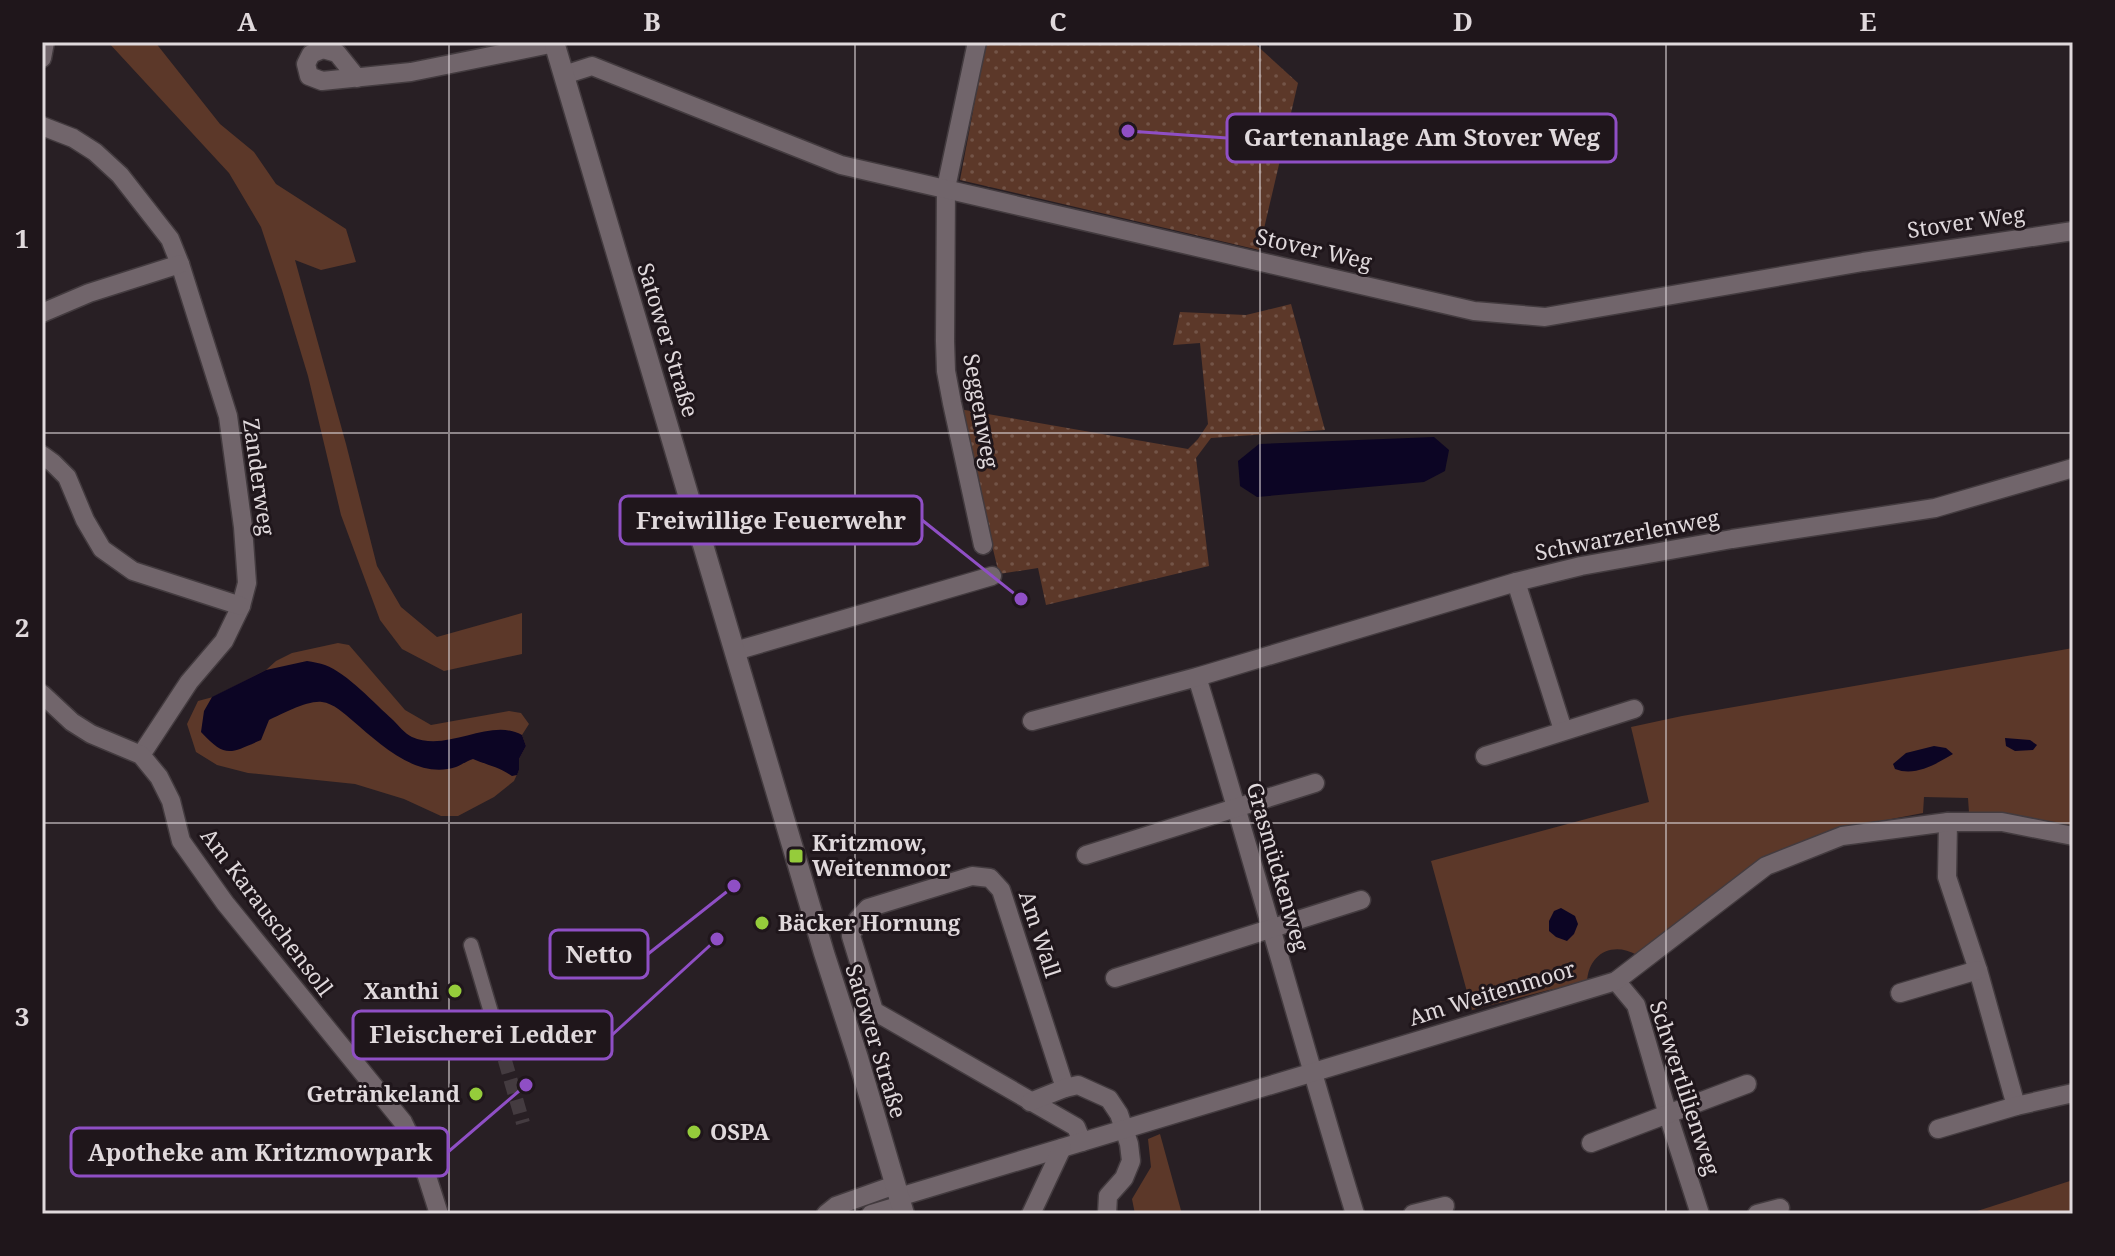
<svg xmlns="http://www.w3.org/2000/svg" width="2115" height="1256" viewBox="0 0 2115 1256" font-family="'Noto Serif',serif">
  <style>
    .green { fill: #5c3829 }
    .garden { fill: url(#garden-dots) }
    .water { fill: #0c0524 }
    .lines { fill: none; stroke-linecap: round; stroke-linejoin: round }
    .pedestrian-tunnel { stroke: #443b40; stroke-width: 14; stroke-dasharray: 14 7; stroke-linecap: butt }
    .pedestrian-casing { stroke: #433b3f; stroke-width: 17 }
    .minor-casing { stroke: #433b3f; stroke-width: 21 }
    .secondary-casing { stroke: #433b3f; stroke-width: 23 }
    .pedestrian { stroke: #71656b; stroke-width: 14 }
    .minor { stroke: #71656b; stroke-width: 18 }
    .secondary { stroke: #71656b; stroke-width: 20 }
    .grid { fill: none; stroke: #e0d9dc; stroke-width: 2; stroke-opacity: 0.55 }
    .poi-dot { fill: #95cc3b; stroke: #1f161b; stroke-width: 3 }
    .labels { text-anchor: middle; stroke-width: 6; stroke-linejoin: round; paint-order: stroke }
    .street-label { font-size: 22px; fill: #e0d9dc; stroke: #1f161b }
    .poi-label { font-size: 22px; font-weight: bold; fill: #e0d9dc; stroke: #1f161b; text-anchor: start }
    .leader { fill: none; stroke: #8f4fc5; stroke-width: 3 }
    .callout-dot { fill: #8f4fc5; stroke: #1f161b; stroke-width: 3 }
    .callout { fill: #1f161b; stroke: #8f4fc5; stroke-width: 3 }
    .callout-label { font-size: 24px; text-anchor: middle; font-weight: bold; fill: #e0d9dc }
    .neatline { fill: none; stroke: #e0d9dc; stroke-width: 3 }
    .grid-label { font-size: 26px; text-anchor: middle; font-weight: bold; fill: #e0d9dc }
  </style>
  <defs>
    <pattern id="garden-dots" width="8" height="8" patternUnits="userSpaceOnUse" patternTransform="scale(2)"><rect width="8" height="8" fill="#5c3829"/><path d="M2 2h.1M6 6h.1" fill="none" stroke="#735447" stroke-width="1.8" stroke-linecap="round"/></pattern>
  </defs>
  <rect width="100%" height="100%" fill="#281f24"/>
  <g class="green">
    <path d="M 108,42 L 155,42 L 220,124 L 254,152 L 276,184 L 346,229 L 356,262 L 321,270 L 295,260 L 346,444 L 377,566 L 401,607 L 437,637 L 522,613 L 522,654 L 444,671 L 402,649 L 380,620 L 341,515 L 308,376 L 282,290 L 261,227 L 229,173 Z"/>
    <path d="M 338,643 L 349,645 L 405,710 L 431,725 L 509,711 L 521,713 L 529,724 L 522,735 L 526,746 L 519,759 L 519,770 L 514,781 L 494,797 L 458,816 L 441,816 L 404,799 L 355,784 L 248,773 L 217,765 L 196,752 L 187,724 L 198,701 L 213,697 L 266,670 L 276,661 L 292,653 Z"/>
    <path d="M 2073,648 L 2073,829 L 2007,814 L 1969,813 L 1968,798 L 1924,797 L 1923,813 L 1839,829 L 1637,955 C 1612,941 1588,954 1587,983 L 1549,990 L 1472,1010 L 1431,861 L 1649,802 L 1631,727 L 1682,716 Z"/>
    <path d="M 1160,1134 L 1182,1214 L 1135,1214 L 1132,1199 L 1151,1167 L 1148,1139 Z"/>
    <path d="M 2073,1180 L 2073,1214 L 1968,1214 Z"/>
  </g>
  <g class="garden">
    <path d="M 986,42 L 1253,42 L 1298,83 L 1259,250 L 960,180 Z"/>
    <path d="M 1291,304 L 1325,430 L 1211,438 L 1196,458 L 1209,566 L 1046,605 L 1038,568 L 999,574 L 959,409 L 1188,449 L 1198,439 L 1208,424 L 1200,343 L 1173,345 L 1180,312 L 1246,315 Z"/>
  </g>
  <g class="water">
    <path d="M 1434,437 L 1449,450 L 1445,471 L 1424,482 L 1257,497 L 1240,486 L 1238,461 L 1259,444 Z"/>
    <path d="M 307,661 C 313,662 320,663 325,665 C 347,673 375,704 393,720 C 398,725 405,734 412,737 C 448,753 490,717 522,735 L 526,746 L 519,759 L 519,770 L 517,775 L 512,776 C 499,767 487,765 473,759 C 467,761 461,765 456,767 C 417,780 380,744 353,721 C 345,714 333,703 322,702 C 308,700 282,714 269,720 L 261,740 C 230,753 226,759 201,732 L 204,711 L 212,697 L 266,670 Z"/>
    <path d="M 2005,738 L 2030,740 L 2037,745 L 2033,750 L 2015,751 L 2006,746 Z"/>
    <path d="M 1934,746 L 1946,748 L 1953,754 C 1936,764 1915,777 1895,769 L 1893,764 L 1906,753 Z"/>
    <path d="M 1561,908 L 1575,916 L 1578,924 L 1574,934 L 1567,941 L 1556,937 L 1549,931 L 1549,921 L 1554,911 Z"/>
  </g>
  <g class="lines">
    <path class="pedestrian-tunnel" d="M 493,1019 L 523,1123"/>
    <g class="pedestrian-casing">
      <path id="pedestrian" d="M 471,945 L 493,1019"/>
    </g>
    <g class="minor-casing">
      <g id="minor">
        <path d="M 977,42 L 946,188 L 945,341 L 946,371 L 952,403 L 983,545"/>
        <path d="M 42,58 L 45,42"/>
        <path d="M 564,75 L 592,66 L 841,165 L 1474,311 L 1545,317 L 1863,262 L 2073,231"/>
        <path d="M 357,78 L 337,53 L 323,49 L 311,54 L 306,64 L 309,76 L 322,81 L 411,72 L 555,43"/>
        <path d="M 42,126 L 73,138 L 95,152 L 120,175 L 170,239 L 180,264 L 228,416 L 243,527 L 247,583 L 241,606 L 224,641 L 189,682 L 141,755"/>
        <path d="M 42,313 L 89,293 L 180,264"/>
        <path d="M 42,455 L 53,463 L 67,477 L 85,520 L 102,549 L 133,571 L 241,606"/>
        <path d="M 1516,582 L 1563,730"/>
        <path d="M 735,651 L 992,576"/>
        <path d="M 1197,677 C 1252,855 1300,1035 1355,1214"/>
        <path d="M 42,694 L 72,722 L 91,734 L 141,755 L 159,777 L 171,801 L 181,841 L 225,903 L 403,1122 L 423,1164 L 439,1214"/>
        <path d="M 1032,721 L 1197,677 L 1516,582 L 1581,566 L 1732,539 L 1935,508 L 2073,468"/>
        <path d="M 1485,756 L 1634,709"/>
        <path d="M 1948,822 L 1947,877 L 1978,970 L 2016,1106"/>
        <path d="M 1086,855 L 1315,783"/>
        <path d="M 1115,978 L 1361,900"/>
        <path d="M 1616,981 L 1636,1005 L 1668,1115 L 1700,1214"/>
        <path d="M 1900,993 L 1978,970"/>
        <path d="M 1065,1088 L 1001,890 L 990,878 L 972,876 L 868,908 L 858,919 L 851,936 L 874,1011 L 1076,1127 L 1082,1142"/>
        <path d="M 1030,1102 L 1065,1088 L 1078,1085 L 1109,1099 L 1119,1114 L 1129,1144 L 1131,1161 L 1124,1178 L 1108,1196 L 1107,1214"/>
        <path d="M 1938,1129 L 2016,1106 L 2073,1093"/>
        <path d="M 1591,1143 L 1747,1084"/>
        <path d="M 899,1197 L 1616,981 L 1766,866 L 1842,836 L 1948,822 L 2002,822 L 2073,836"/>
        <path d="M 826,1214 L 836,1206 L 895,1185"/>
        <path d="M 871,1214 L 901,1205"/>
        <path d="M 1031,1214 L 1062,1148"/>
        <path d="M 1413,1214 L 1445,1206"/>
        <path d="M 1757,1214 L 1780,1208"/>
      </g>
    </g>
    <g class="secondary-casing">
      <path id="secondary" d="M 554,42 L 824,953 L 858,1058 L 904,1214"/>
    </g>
    <use href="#pedestrian" class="pedestrian"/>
    <use href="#minor" class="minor"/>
    <use href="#secondary" class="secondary"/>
  </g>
  <path class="grid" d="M 449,42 L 449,1214M 855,42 L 855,1214M 1260,42 L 1260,1214M 1666,42 L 1666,1214M 42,433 L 2073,433M 42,823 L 2073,823"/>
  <g class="poi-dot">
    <rect x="788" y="848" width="16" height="16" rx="4"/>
    <circle cx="762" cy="923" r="8"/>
    <circle cx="455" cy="991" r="8"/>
    <circle cx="476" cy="1094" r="8"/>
    <circle cx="694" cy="1132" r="8"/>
  </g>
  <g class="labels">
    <g class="street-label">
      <text transform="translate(1966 222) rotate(-8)" y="8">Stover Weg</text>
      <text transform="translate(1314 249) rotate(13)" y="8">Stover Weg</text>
      <text transform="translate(668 340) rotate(73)" y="8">Satower Straße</text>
      <text transform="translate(981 411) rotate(80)" y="8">Seggenweg</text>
      <text transform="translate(259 477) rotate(82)" y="8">Zanderweg</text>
      <text transform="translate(1627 535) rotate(-11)" y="8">Schwarzerlenweg</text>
      <text transform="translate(1278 867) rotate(74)" y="8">Grasmückenweg</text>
      <text transform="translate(267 912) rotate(53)" y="8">Am Karauschensoll</text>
      <text transform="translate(1040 934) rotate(72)" y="8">Am Wall</text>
      <text transform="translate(1492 993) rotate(-17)" y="8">Am Weitenmoor</text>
      <text transform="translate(876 1041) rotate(73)" y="8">Satower Straße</text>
      <text transform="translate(1685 1088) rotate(72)" y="8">Schwertlilienweg</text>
    </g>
    <g class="poi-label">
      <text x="812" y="851">Kritzmow,<tspan x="812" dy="25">Weitenmoor</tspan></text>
      <text x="778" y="931">Bäcker Hornung</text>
      <text x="439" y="999" text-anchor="end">Xanthi</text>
      <text x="460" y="1102" text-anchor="end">Getränkeland</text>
      <text x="710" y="1140">OSPA</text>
    </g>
  </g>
  <path class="leader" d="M1128 131L1227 138M1021 599L922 520M734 886L648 954M717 939L612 1035M526 1085L448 1152"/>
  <g class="callout-dot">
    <circle cx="1128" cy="131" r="8"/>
    <circle cx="1021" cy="599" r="8"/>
    <circle cx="734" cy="886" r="8"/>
    <circle cx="717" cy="939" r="8"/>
    <circle cx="526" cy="1085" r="8"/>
  </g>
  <g class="callout">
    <rect x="1227" y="114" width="389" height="48" rx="8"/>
    <rect x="620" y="496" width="302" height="48" rx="8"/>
    <rect x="550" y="930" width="98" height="48" rx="8"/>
    <rect x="353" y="1011" width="259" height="48" rx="8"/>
    <rect x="71" y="1128" width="377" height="48" rx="8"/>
  </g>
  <g class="callout-label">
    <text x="1422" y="146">Gartenanlage Am Stover Weg</text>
    <text x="771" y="529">Freiwillige Feuerwehr</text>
    <text x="599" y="963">Netto</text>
    <text x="483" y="1043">Fleischerei Ledder</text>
    <text x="260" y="1161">Apotheke am Kritzmowpark</text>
  </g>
  <rect width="2115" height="1256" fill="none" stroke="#1f161b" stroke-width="88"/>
  <rect x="44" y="44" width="2027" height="1168" class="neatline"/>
  <g class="grid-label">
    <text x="247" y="31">A</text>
    <text x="652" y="31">B</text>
    <text x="1058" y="31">C</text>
    <text x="1463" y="31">D</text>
    <text x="1868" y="31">E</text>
    <text x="22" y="248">1</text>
    <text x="22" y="637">2</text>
    <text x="22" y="1026">3</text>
  </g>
</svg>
